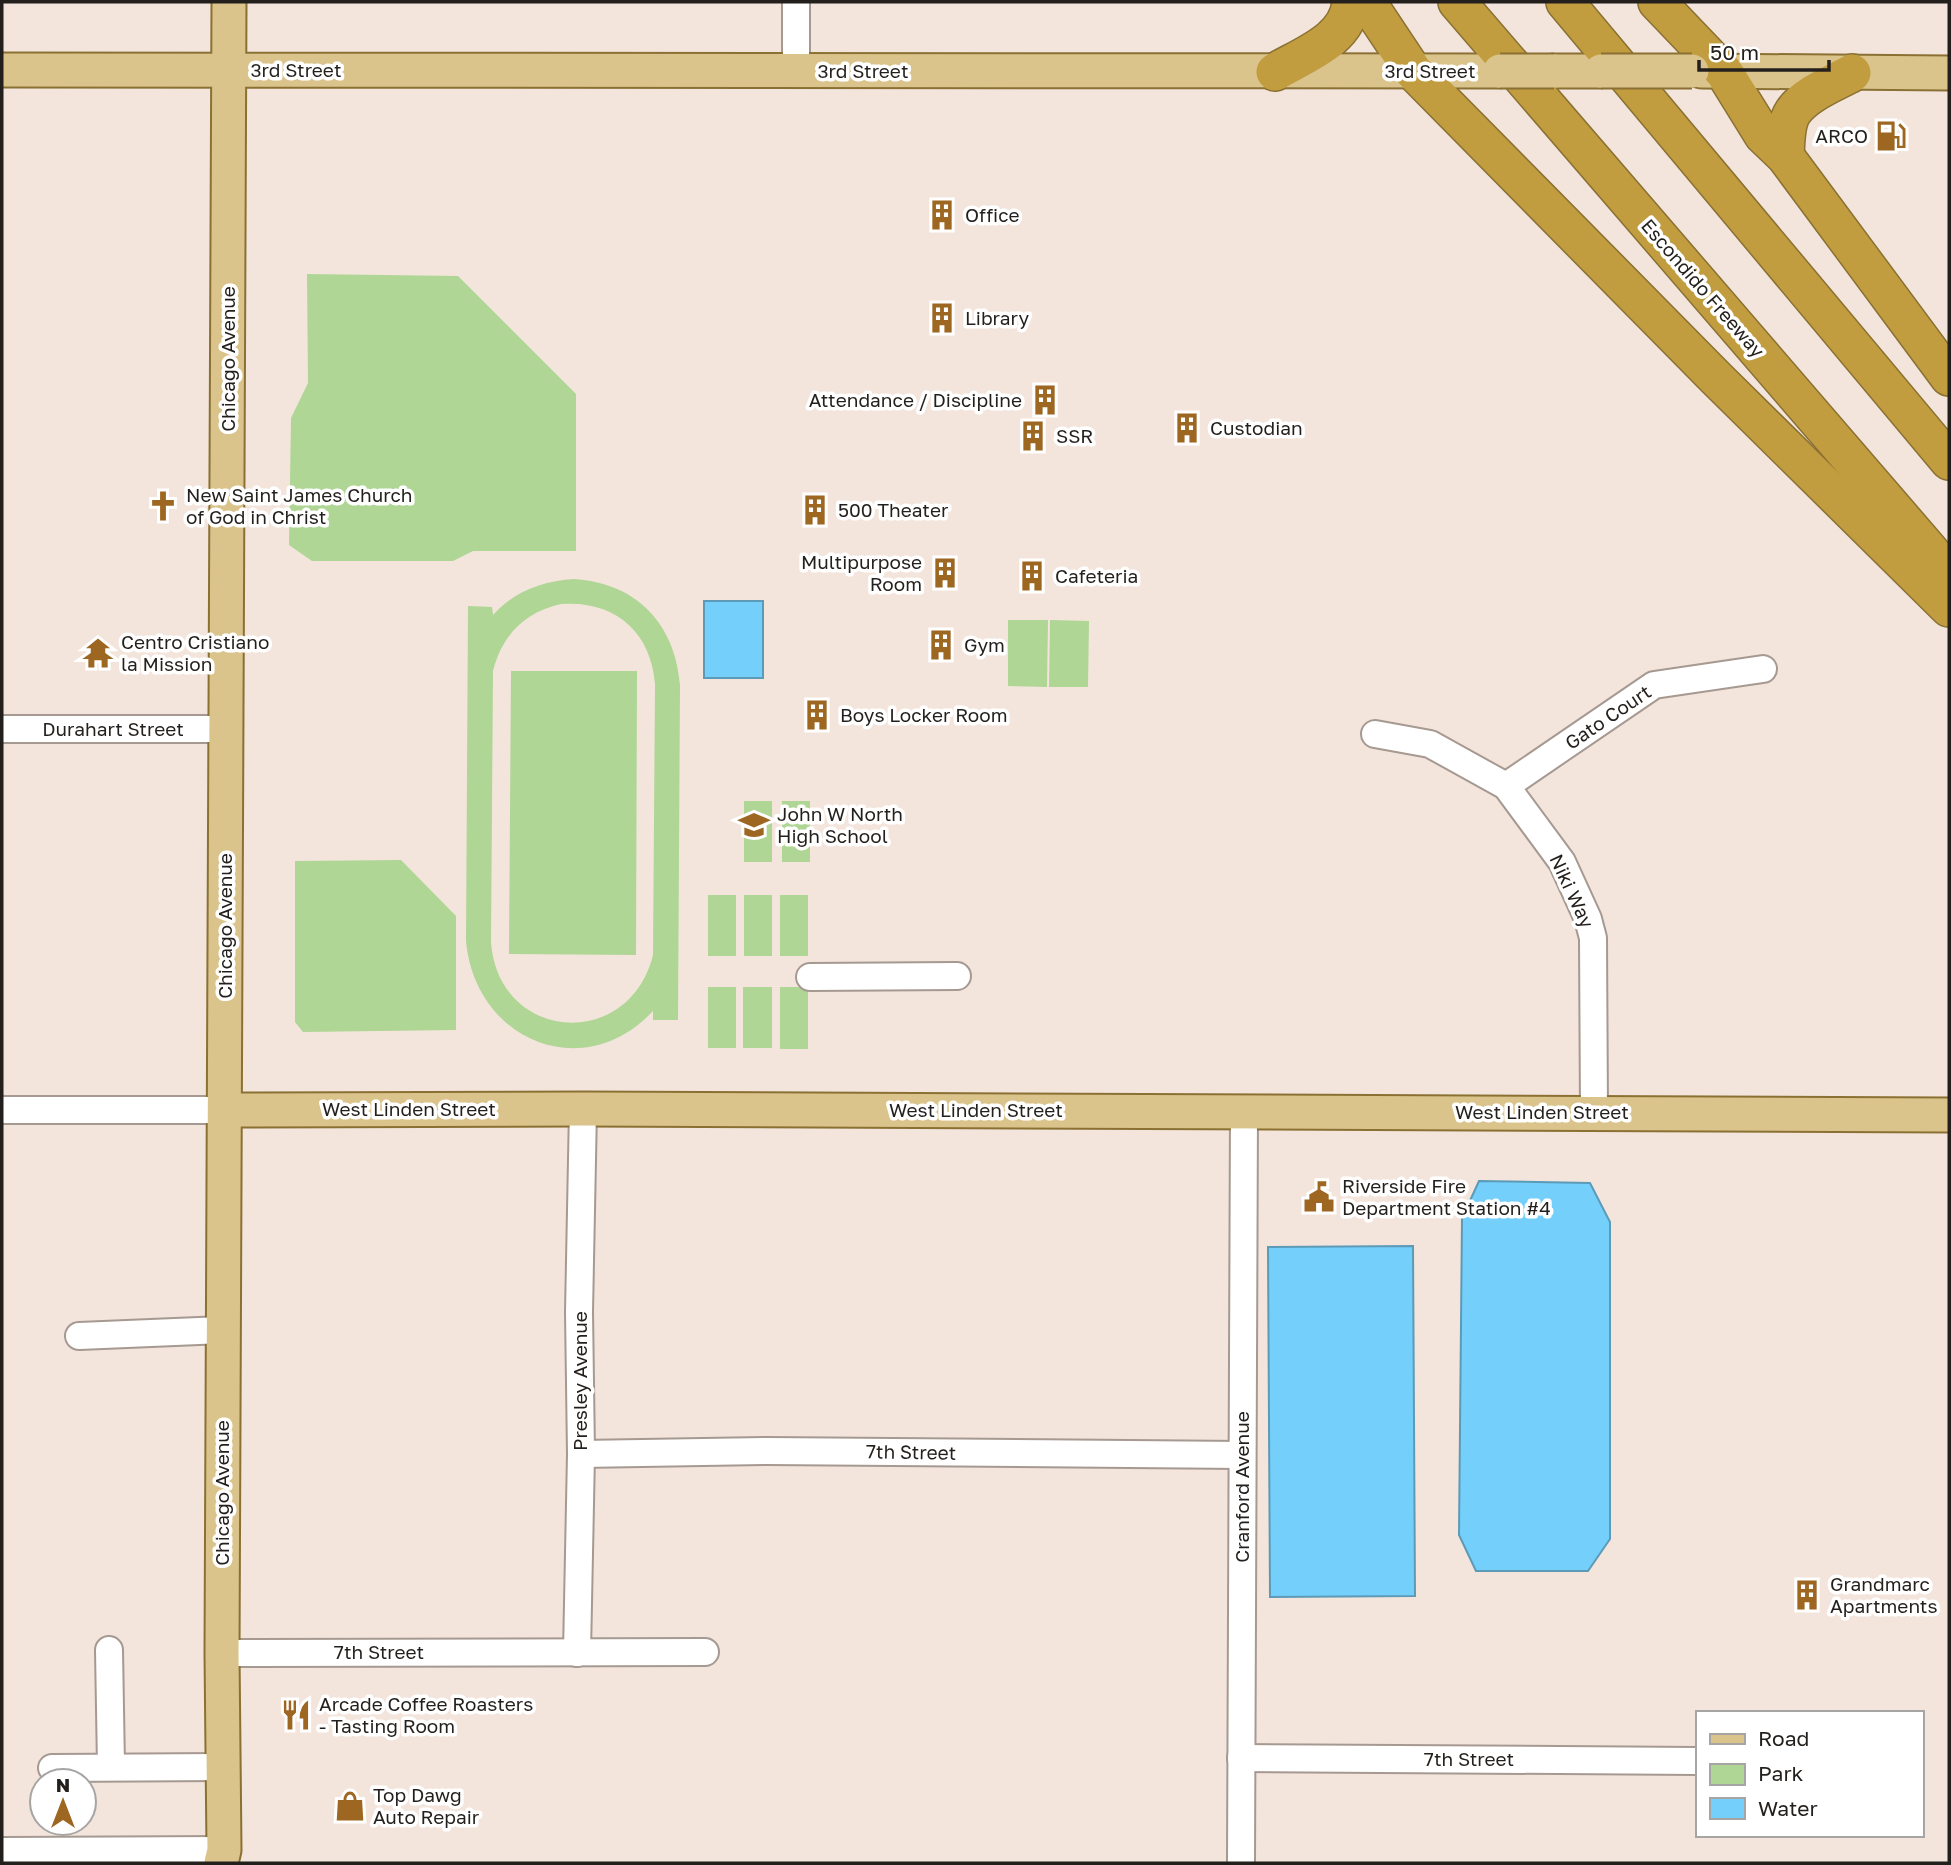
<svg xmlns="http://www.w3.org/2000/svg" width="1951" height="1865" viewBox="0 0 1951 1865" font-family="'Golos Text',sans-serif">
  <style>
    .green { fill: #afd695; fill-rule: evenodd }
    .water { fill: #74cffa; stroke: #5c9ab7; stroke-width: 2 }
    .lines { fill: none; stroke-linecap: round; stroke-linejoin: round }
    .minor-casing { stroke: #a69991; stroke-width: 30 }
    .major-casing { stroke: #8a7133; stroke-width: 37 }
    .highway-casing { stroke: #8a7133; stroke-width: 40 }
    .minor { stroke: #fff; stroke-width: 26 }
    .major { stroke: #dac48c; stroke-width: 33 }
    .highway { stroke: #c19d3f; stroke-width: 37 }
    .major-bridge-casing { stroke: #8a7133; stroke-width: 37; stroke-linecap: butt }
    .major-bridge { stroke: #dac48c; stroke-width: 33 }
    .labels { text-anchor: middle; stroke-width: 7; stroke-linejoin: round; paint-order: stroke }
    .street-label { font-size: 19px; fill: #231f1c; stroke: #fff }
    .poi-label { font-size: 19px; fill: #231f1c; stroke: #fff; text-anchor: start }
  </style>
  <rect width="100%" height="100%" fill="#f3e5dc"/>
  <g class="green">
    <path d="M 307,274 L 458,276 L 576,394 L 576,551 L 473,551 L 453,561 L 312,561 L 289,545 L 291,418 L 308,383 Z"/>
    <path d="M 574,579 C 636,583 675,623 680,685 L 678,1020 L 653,1020 L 653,1011 C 583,1086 475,1040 466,941 L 468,606 L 492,607 L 493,615 C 515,591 542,581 574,579 ZM 561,604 C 614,600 651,631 655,684 L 653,955 C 629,1052 498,1042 491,942 L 493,671 C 502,635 525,612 561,604 Z"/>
    <path d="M 1008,620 L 1048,620 L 1047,687 L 1008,686 Z"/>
    <path d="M 1050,620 L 1089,621 L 1088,687 L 1049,687 Z"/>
    <path d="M 511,671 L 637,671 L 636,955 L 509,954 Z"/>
    <rect x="744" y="801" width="28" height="61"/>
    <rect x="782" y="801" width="28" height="61"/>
    <path d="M 401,860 L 456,916 L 456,1030 L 303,1032 L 295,1022 L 295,861 Z"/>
    <rect x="708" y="895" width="28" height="61"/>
    <rect x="744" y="895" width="28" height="61"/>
    <rect x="780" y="895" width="28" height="61"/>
    <rect x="708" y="987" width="28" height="61"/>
    <rect x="743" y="987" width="29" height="61"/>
    <rect x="780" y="987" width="28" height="62"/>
  </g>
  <g class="water">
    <rect x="704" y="601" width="59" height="77"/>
    <path d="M 1479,1181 L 1590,1183 L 1610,1222 L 1610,1539 L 1588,1571 L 1476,1571 L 1459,1535 L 1462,1218 Z"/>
    <path d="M 1413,1246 L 1415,1596 L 1270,1597 L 1268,1247 Z"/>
  </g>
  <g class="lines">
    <g class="minor-casing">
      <g id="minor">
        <path d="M 796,71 L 796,2"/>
        <path d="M 2,729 L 225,729"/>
        <path d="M 1375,734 L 1430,744 L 1506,786 L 1562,862 L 1588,919 L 1593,938 L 1594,1112"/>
        <path d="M 1506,786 L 1654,685 L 1763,669"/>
        <path d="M 810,977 L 957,976"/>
        <path d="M 2,1110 L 225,1110"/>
        <path d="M 79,1336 L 223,1330"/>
        <path d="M 581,1454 L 767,1451 L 1242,1455"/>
        <path d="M 109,1650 L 111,1767"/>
        <path d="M 222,1653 L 705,1652"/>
        <path d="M 577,1653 L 581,1454 L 579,1312 L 583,1109"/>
        <path d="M 1241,1758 L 1697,1761"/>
        <path d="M 52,1768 L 223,1767"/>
        <path d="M 2,1851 L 224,1850"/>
        <path d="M 1241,1863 L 1244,1111"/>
      </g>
    </g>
    <g class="major-casing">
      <g id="major">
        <path d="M 2,70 L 1500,71"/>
        <path d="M 1554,71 L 1601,71"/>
        <path d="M 1701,71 L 1949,73"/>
        <path d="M 225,1110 L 583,1109 L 1949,1115"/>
        <path d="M 221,1863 L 224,1850 L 222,1653 L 229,2"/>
      </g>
    </g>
    <g class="highway-casing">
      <g id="highway">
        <path d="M 1367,2 L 1413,71 L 1716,378 L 1949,608"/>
        <path d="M 1457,2 L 1949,573"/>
        <path d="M 1565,2 L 1949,461"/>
        <path d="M 1657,2 L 1724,72 L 1763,135 L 1785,156 L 1949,377"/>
        <path d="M 1275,72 C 1304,55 1348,40 1351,2"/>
        <path d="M 1785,156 C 1786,142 1785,124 1793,112 C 1805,94 1834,83 1852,73"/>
      </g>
    </g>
    <use href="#minor" class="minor"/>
    <use href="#major" class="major"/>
    <use href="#highway" class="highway"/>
    <g class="major-bridge-casing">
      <g id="major-bridge">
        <path d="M 1500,71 L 1554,71"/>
        <path d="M 1601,71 L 1692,71"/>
      </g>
    </g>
    <use href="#major-bridge" class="major-bridge"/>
  </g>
  <defs>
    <g id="fuel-bare" transform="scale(2.415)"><path d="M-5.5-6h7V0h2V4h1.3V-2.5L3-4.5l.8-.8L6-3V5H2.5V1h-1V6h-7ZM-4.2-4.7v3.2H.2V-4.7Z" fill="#9d6721" stroke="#fff" stroke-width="2.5" paint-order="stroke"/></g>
    <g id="building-bare" transform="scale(2.415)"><path d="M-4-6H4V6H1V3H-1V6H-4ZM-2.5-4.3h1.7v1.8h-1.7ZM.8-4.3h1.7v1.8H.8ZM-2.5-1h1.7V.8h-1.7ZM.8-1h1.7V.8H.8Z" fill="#9d6721" stroke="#fff" stroke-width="2.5" paint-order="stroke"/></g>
    <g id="church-bare" transform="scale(2.415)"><path d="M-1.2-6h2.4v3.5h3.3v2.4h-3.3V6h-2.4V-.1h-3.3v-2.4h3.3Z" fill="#9d6721" stroke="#fff" stroke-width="2.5" paint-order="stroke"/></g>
    <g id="temple-bare" transform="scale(2.415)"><path d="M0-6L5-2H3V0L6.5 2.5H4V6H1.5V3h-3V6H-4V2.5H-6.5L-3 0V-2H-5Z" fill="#9d6721" stroke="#fff" stroke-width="2.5" paint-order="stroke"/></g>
    <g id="school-bare" transform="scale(2.415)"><path d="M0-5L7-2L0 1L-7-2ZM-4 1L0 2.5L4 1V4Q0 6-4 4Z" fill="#9d6721" stroke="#fff" stroke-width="2.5" paint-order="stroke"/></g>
    <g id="civic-bare" transform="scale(2.415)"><path d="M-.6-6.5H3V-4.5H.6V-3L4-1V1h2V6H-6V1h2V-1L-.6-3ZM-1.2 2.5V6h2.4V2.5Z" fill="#9d6721" stroke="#fff" stroke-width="2.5" paint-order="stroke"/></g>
    <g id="restaurant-bare" transform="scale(2.415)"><path d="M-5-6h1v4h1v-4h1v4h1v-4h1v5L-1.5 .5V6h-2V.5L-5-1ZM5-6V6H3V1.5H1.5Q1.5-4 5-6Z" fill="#9d6721" stroke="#fff" stroke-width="2.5" paint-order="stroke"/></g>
    <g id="shop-bare" transform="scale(2.415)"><path d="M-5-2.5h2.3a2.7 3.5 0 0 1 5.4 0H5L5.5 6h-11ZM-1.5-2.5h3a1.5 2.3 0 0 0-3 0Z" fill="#9d6721" stroke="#fff" stroke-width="2.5" paint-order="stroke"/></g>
  </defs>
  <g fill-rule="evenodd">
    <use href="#fuel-bare" x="1891" y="136"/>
    <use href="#building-bare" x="942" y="215"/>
    <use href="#building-bare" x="942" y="318"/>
    <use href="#building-bare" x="1045" y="400"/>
    <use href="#building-bare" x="1187" y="428"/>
    <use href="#building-bare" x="1033" y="436"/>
    <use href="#church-bare" x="163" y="506"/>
    <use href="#building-bare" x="815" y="510"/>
    <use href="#building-bare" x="945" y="573"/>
    <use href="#building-bare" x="1032" y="576"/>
    <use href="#building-bare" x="941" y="645"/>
    <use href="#temple-bare" x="98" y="653"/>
    <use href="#building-bare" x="817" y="715"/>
    <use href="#school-bare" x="754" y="825"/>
    <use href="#civic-bare" x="1319" y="1197"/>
    <use href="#building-bare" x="1807" y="1595"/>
    <use href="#restaurant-bare" x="296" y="1715"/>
    <use href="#shop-bare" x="350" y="1806"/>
  </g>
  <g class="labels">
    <g class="street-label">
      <text x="296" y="77">3rd Street</text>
      <text x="863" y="78">3rd Street</text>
      <text x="1430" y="78">3rd Street</text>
      <text transform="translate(1703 288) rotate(49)" y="7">Escondido Freeway</text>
      <text transform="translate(228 359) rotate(-90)" y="7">Chicago Avenue</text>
      <text transform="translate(1608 717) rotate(-34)" y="7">Gato Court</text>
      <text x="113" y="736">Durahart Street</text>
      <text transform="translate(1572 891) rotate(65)" y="7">Niki Way</text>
      <text transform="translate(225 926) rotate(-90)" y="7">Chicago Avenue</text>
      <text x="409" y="1116">West Linden Street</text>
      <text x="976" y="1117">West Linden Street</text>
      <text x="1542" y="1119">West Linden Street</text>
      <text transform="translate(580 1381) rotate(-90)" y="7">Presley Avenue</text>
      <text transform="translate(911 1452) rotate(1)" y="7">7th Street</text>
      <text transform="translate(1242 1487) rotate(-90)" y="7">Cranford Avenue</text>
      <text transform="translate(222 1493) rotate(-90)" y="7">Chicago Avenue</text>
      <text x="379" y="1659">7th Street</text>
      <text x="1469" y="1766">7th Street</text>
    </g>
    <g class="poi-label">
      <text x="1868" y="143" text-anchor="end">ARCO</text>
      <text x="965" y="222">Office</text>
      <text x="965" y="325">Library</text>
      <text x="1022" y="407" text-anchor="end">Attendance / Discipline</text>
      <text x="1210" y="435">Custodian</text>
      <text x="1056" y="443">SSR</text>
      <text x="186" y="502">New Saint James Church<tspan x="186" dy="22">of God in Christ</tspan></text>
      <text x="838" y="517">500 Theater</text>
      <text x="922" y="569" text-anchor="end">Multipurpose<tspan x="922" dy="22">Room</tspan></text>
      <text x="1055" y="583">Cafeteria</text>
      <text x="121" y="649">Centro Cristiano<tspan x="121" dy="22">la Mission</tspan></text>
      <text x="964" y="652">Gym</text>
      <text x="840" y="722">Boys Locker Room</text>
      <text x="777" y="821">John W North<tspan x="777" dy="22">High School</tspan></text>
      <text x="1342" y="1193">Riverside Fire<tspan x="1342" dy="22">Department Station #4</tspan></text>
      <text x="1830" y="1591">Grandmarc<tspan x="1830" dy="22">Apartments</tspan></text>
      <text x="319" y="1711">Arcade Coffee Roasters<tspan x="319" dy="22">- Tasting Room</tspan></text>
      <text x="373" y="1802">Top Dawg<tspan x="373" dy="22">Auto Repair</tspan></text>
    </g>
  </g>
  <rect width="1951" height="1865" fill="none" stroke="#231f1c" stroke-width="7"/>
  <rect x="1696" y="1711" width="228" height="126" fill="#ffffff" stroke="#a7a5a4" stroke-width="2"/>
  <rect x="1710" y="1734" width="35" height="10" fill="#dac48c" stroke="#a7a5a4" stroke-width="2"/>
  <text x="1758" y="1746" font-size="21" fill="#231f1c">Road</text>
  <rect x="1710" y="1764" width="35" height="21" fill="#afd695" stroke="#a7a5a4" stroke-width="2"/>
  <text x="1758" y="1781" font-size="21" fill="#231f1c">Park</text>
  <rect x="1710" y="1798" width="35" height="21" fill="#74cffa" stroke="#a7a5a4" stroke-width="2"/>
  <text x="1758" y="1816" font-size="21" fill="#231f1c">Water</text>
  <g transform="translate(63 1802)"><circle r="33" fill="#ffffff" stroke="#a7a5a4" stroke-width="2"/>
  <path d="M0-5L12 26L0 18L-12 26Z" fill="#9d6721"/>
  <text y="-10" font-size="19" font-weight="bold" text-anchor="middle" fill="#231f1c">N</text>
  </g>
  <path d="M1699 60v10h130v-10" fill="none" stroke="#231f1c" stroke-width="3.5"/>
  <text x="1710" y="60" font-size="21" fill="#231f1c" stroke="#ffffff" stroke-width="5" paint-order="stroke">50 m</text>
</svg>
